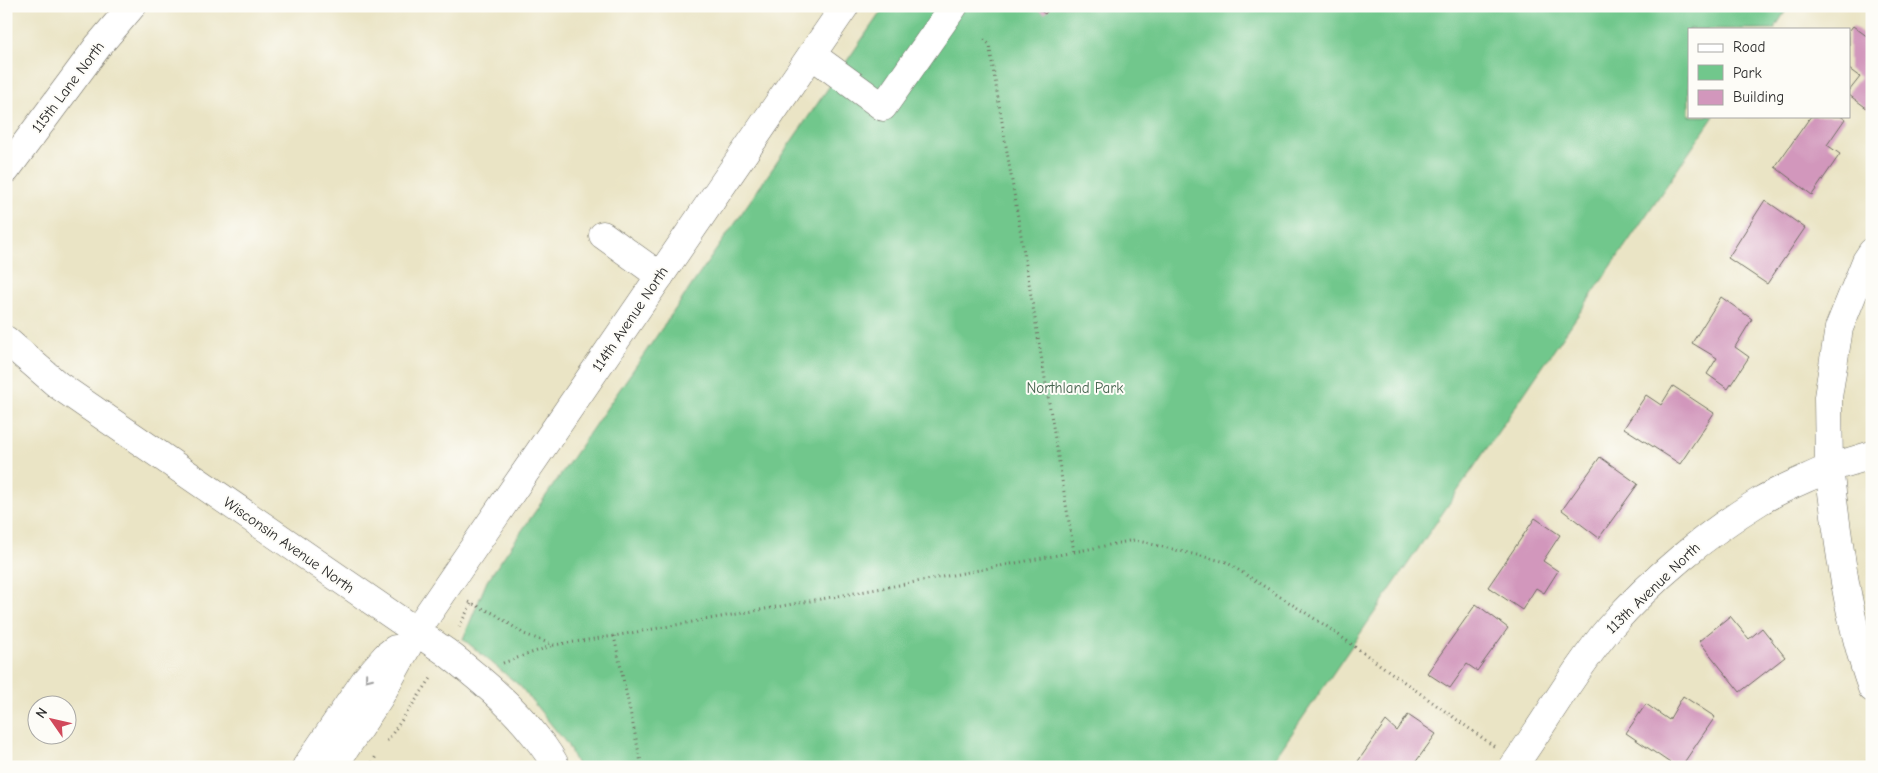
<svg xmlns="http://www.w3.org/2000/svg" width="1878" height="773" viewBox="0 0 1878 773" font-family="'Comic Neue',sans-serif">
  <style>
    .green { fill: #71c78c; stroke: #4e795c }
    .building { fill: #d297bc }
    .lines { fill: none; stroke-linecap: round; stroke-linejoin: round }
    .minor-casing { stroke: #6e6c61; stroke-width: 29 }
    .path { stroke: #6e6c61; stroke-width: 3; stroke-dasharray: 1 4; stroke-linecap: butt }
    .minor { stroke: #fff; stroke-width: 28 }
    .oneway { stroke: #a0a0a0 }
    .labels { text-anchor: middle; stroke-width: 4; stroke-linejoin: round; paint-order: stroke }
    .street-label { font-size: 15px; fill: #2b2b2b; stroke: #fdfcf7 }
    .park-label { font-size: 15px; fill: #44624d; stroke: #fdfcf7 }
  </style>
  <rect width="100%" height="100%" fill="#fdfcf7"/>
  <filter id="ink" filterUnits="userSpaceOnUse"><feTurbulence type="fractalNoise" baseFrequency=".02" numOctaves="2"/><feDisplacementMap in="SourceGraphic" scale="10" xChannelSelector="R" yChannelSelector="G"/><feConvolveMatrix kernelMatrix="1 2 1 2 8 2 1 2 1" color-interpolation-filters="sRGB"/></filter>
  <filter id="wash" filterUnits="userSpaceOnUse"><feTurbulence type="fractalNoise" baseFrequency=".0096" numOctaves="4" result="noise"/><feDisplacementMap in="SourceGraphic" scale="20" xChannelSelector="R" yChannelSelector="G"/><feGaussianBlur stdDeviation="1.12" result="paint"/><feColorMatrix in="noise" values="0 0 0 0 0 0 0 0 0 0 0 0 0 0 0 0 0 1.4 0 .05"/><feComposite in="paint" operator="in"/></filter>
  <g filter="url(#wash)">
    <rect width="100%" height="100%" fill="#eae4c5"/>
    <path class="green" d="M 885,6 L 1789,6 L 1774,29 L 1689,29 L 1689,116 L 1714,116 L 1269,767 L 578,767 L 567,744 L 520,686 L 463,639 L 487,581 Z"/>
    <g id="blocks">
      <g class="building">
        <path d="M 1033,6 L 1051,6 L 1045,14 Z"/>
        <path d="M 1853,26 L 1872,40 L 1872,112 L 1849,95 L 1849,91 L 1860,77 L 1849,69 L 1849,31 Z"/>
        <path d="M 1811,116 L 1840,116 L 1845,119 L 1827,145 L 1840,154 L 1812,195 L 1775,167 Z"/>
        <path d="M 1765,200 L 1805,228 L 1767,284 L 1728,258 Z"/>
        <path d="M 1721,297 L 1752,319 L 1735,347 L 1749,357 L 1728,389 L 1707,374 L 1717,358 L 1692,343 Z"/>
        <path d="M 1673,386 L 1714,413 L 1680,464 L 1624,428 L 1646,395 L 1661,405 Z"/>
        <path d="M 1600,457 L 1638,484 L 1599,538 L 1562,510 Z"/>
        <path d="M 1535,518 L 1560,535 L 1543,561 L 1558,571 L 1544,593 L 1536,588 L 1522,610 L 1488,587 Z"/>
        <path d="M 1476,604 L 1508,628 L 1477,671 L 1467,664 L 1450,688 L 1427,673 Z"/>
        <path d="M 1730,616 L 1749,639 L 1762,628 L 1785,657 L 1740,692 L 1699,641 Z"/>
        <path d="M 1683,696 L 1715,717 L 1681,767 L 1676,767 L 1626,733 L 1646,704 L 1669,720 Z"/>
        <path d="M 1408,715 L 1436,734 L 1412,767 L 1354,767 L 1386,721 L 1397,731 Z"/>
      </g>
    </g>
  </g>
  <g filter="url(#ink)">
    <use href="#blocks" fill-opacity="0" stroke="#6e6c61" stroke-width="1"/>
    <g class="lines">
      <g class="minor-casing">
        <g id="minor">
          <path d="M 812,55 L 883,107 L 954,6"/>
          <path d="M 6,170 L 98,46 L 132,6"/>
          <path d="M 603,235 L 660,276"/>
          <path d="M 6,340 L 58,385 L 446,652 C 479,678 511,704 537,738 C 544,747 551,756 556,767"/>
          <path d="M 1872,455 L 1829,468 C 1838,541 1847,619 1872,688"/>
          <path d="M 306,767 L 366,679 L 386,656 L 395,649"/>
          <path d="M 333,767 L 379,698 L 415,633 L 845,6"/>
          <path d="M 1513,767 C 1546,721 1574,670 1610,627 C 1652,579 1706,534 1760,501 C 1782,488 1806,479 1829,468 L 1828,397 L 1839,328 L 1866,261 L 1872,252"/>
        </g>
      </g>
      <g class="path">
        <path d="M 1074,552 L 1134,540 L 1226,562 L 1326,626 L 1495,747"/>
        <path d="M 469,602 L 495,614 L 524,634 L 554,645 L 614,636 L 905,584 L 1074,552 L 989,44 L 982,38"/>
        <path d="M 459,627 L 471,604"/>
        <path d="M 614,636 L 642,767"/>
        <path d="M 503,663 L 554,645"/>
        <path d="M 387,741 L 432,677"/>
        <path d="M 370,767 L 376,756"/>
      </g>
      <use href="#minor" class="minor"/>
    </g>
    <defs><path id="oneway-chevron" d="M-2-3.5L2.5 0L-2 3.5" fill="none" stroke-width="1.6" stroke-linecap="round" stroke-linejoin="round" transform="scale(1.25)"/></defs>
    <use class="oneway" href="#oneway-chevron" transform="translate(368 678) rotate(129)"/>
  </g>
  <g class="labels">
    <g class="street-label">
      <text transform="translate(68 87) rotate(-53)" y="5">115th Lane North</text>
      <text transform="translate(630 319) rotate(-56)" y="5">114th Avenue North</text>
      <text transform="translate(289 545) rotate(35)" y="5">Wisconsin Avenue North</text>
      <text transform="translate(1653 588) rotate(-44)" y="5">113th Avenue North</text>
    </g>
    <g class="park-label">
      <text x="1075" y="393">Northland Park</text>
    </g>
  </g>
  <rect width="1878" height="773" fill="none" stroke="#fdfcf7" stroke-width="25"/>
  <rect x="1688" y="28" width="162" height="90" fill="#fdfcf7" stroke="#a9a8a5"/>
  <rect x="1698" y="44" width="25" height="8" fill="#ffffff" stroke="#a9a8a5"/>
  <text x="1733" y="52" font-size="15" fill="#2b2b2b">Road</text>
  <rect x="1698" y="65" width="25" height="15" fill="#71c78c" stroke="#a9a8a5"/>
  <text x="1733" y="78" font-size="15" fill="#2b2b2b">Park</text>
  <rect x="1698" y="90" width="25" height="15" fill="#d297bc" stroke="#a9a8a5"/>
  <text x="1733" y="102" font-size="15" fill="#2b2b2b">Building</text>
  <g transform="translate(52 720) rotate(304)"><circle r="24" fill="#fdfcf7" stroke="#a9a8a5"/>
  <path d="M0-4L9 19L0 12L-9 19Z" fill="#d1495b"/>
  <text y="-8" font-size="14" font-weight="bold" text-anchor="middle" fill="#2b2b2b">N</text>
  </g>
</svg>
